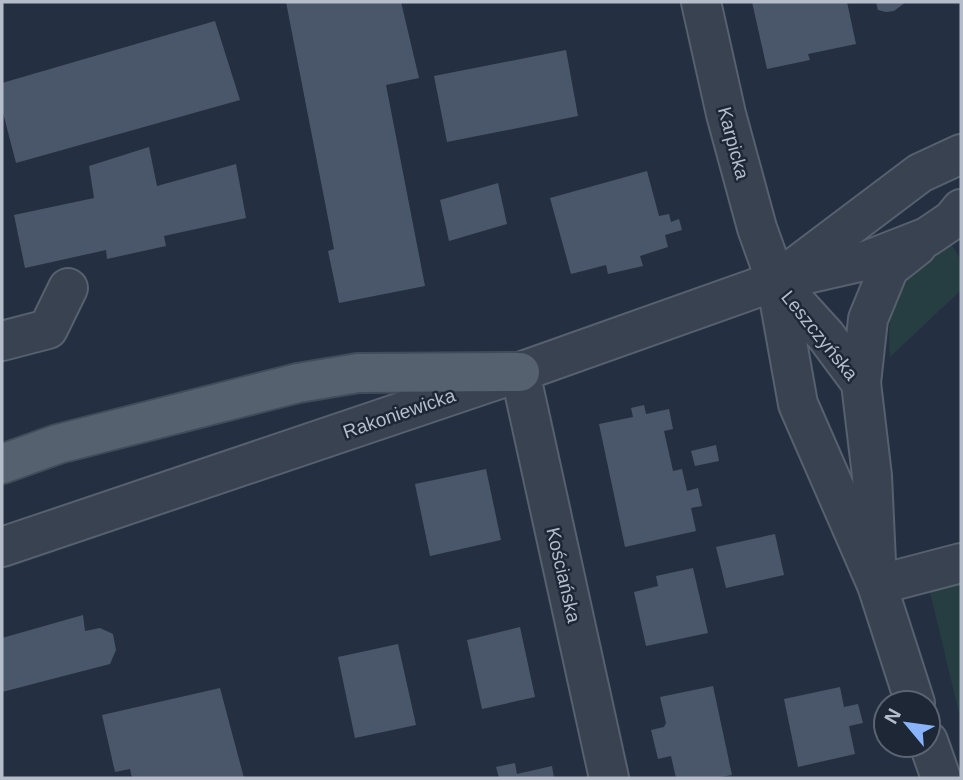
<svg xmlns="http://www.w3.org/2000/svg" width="963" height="780" viewBox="0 0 963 780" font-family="Helvetica,sans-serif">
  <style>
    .green { fill: #263e42 }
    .building { fill: #4a576a }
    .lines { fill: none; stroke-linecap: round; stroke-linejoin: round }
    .minor-casing { stroke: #56606e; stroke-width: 42 }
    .major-casing { stroke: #424b59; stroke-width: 42 }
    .minor { stroke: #384250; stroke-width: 38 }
    .major { stroke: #566170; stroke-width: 38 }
    .labels { text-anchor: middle; stroke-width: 5; stroke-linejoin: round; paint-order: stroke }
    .street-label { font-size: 19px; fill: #b5bdcb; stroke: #1d2735 }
  </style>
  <rect width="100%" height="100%" fill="#243041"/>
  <g class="green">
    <path d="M 951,244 L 961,260 L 961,290 L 890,357 C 885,294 902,278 951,244 Z"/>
    <path d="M 961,583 L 961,721 L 930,592 Z"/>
  </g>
  <g class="building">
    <path d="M 286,2 L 401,2 L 419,78 L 386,85 L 425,286 L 339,303 L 328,251 L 334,249 Z"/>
    <path d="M 752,2 L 847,2 L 856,44 L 808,54 L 810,60 L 767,69 Z"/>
    <path d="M 876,2 L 906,2 L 894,11 L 886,12 L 878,10 Z"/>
    <path d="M 215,21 L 240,100 L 16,163 L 2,109 L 2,83 Z"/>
    <path d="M 566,50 L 578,116 L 447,142 L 434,76 Z"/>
    <path d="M 149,147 L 157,186 L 236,164 L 246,218 L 164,236 L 166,246 L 107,259 L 106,250 L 25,268 L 14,215 L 94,198 L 89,166 Z"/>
    <path d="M 647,171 L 659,216 L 669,214 L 671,222 L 679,219 L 682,230 L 665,235 L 668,247 L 640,256 L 643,266 L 608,274 L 606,265 L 571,274 L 550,198 Z"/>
    <path d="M 498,183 L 507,224 L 449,241 L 440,200 Z"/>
    <path d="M 644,405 L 646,414 L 669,409 L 673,429 L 664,431 L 673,471 L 682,469 L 687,491 L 698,488 L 702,506 L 691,508 L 696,531 L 625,547 L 599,424 L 633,417 L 631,408 Z"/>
    <path d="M 716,445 L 719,461 L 695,466 L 691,451 Z"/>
    <path d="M 486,469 L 501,540 L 430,556 L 415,484 Z"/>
    <path d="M 775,534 L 784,575 L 726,588 L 716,547 Z"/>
    <path d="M 693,568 L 708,633 L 646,646 L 634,592 L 658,586 L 656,576 Z"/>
    <path d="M 83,615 L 85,631 L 100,628 L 113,634 L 116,650 L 110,664 L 2,692 L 2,638 Z"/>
    <path d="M 520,627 L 535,697 L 482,709 L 467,640 Z"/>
    <path d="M 398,644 L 416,725 L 355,738 L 338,657 Z"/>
    <path d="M 713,686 L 732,775 L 715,778 L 676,778 L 671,756 L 658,759 L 651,730 L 664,727 L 666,723 L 660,697 Z"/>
    <path d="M 840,687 L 844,707 L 858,704 L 863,723 L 849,726 L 855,754 L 798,767 L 784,699 Z"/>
    <path d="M 220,688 L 244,778 L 132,778 L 130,769 L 115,772 L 102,715 Z"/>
    <path d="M 515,763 L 517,774 L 552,766 L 554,778 L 499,778 L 496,767 Z"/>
  </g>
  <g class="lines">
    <g class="minor-casing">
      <g id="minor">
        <path d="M 701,2 L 726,114 L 757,228 L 776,281 L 798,404 L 877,585 L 915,703"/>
        <path d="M 786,274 L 920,173 L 961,154"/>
        <path d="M 776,281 L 826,336 L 861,383 L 872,476 L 876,562"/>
        <path d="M 2,341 L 48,329 L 68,288"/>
        <path d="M 520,372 L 609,778"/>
        <path d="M 861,383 L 868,319 L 889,268 L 917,246"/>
        <path d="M 2,547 L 520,372 L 776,281 L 868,260 L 927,237 L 952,220 L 961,209"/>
        <path d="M 877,585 L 961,563"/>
        <path d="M 928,741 L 941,778"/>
      </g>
    </g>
    <g class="major-casing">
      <path id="major" d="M 2,464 L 58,444 L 298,383 L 358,373 L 520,372"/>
    </g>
    <use href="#minor" class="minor"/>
    <use href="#major" class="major"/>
  </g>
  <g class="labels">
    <g class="street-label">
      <text transform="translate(734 143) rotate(75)" y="7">Karpicka</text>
      <text transform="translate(820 335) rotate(51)" y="7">Leszczyńska</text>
      <text transform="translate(399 413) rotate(-19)" y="7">Rakoniewicka</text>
      <text transform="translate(564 575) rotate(77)" y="7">Kościańska</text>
    </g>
  </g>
  <rect width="963" height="780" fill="none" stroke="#b5bdcb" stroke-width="7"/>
  <g transform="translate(907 724) rotate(299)"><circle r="33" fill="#1d2735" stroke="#5a6371" stroke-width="2"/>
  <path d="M0-5L12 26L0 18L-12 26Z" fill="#89b4fc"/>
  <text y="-10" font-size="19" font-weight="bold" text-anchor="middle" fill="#b5bdcb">N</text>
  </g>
</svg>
